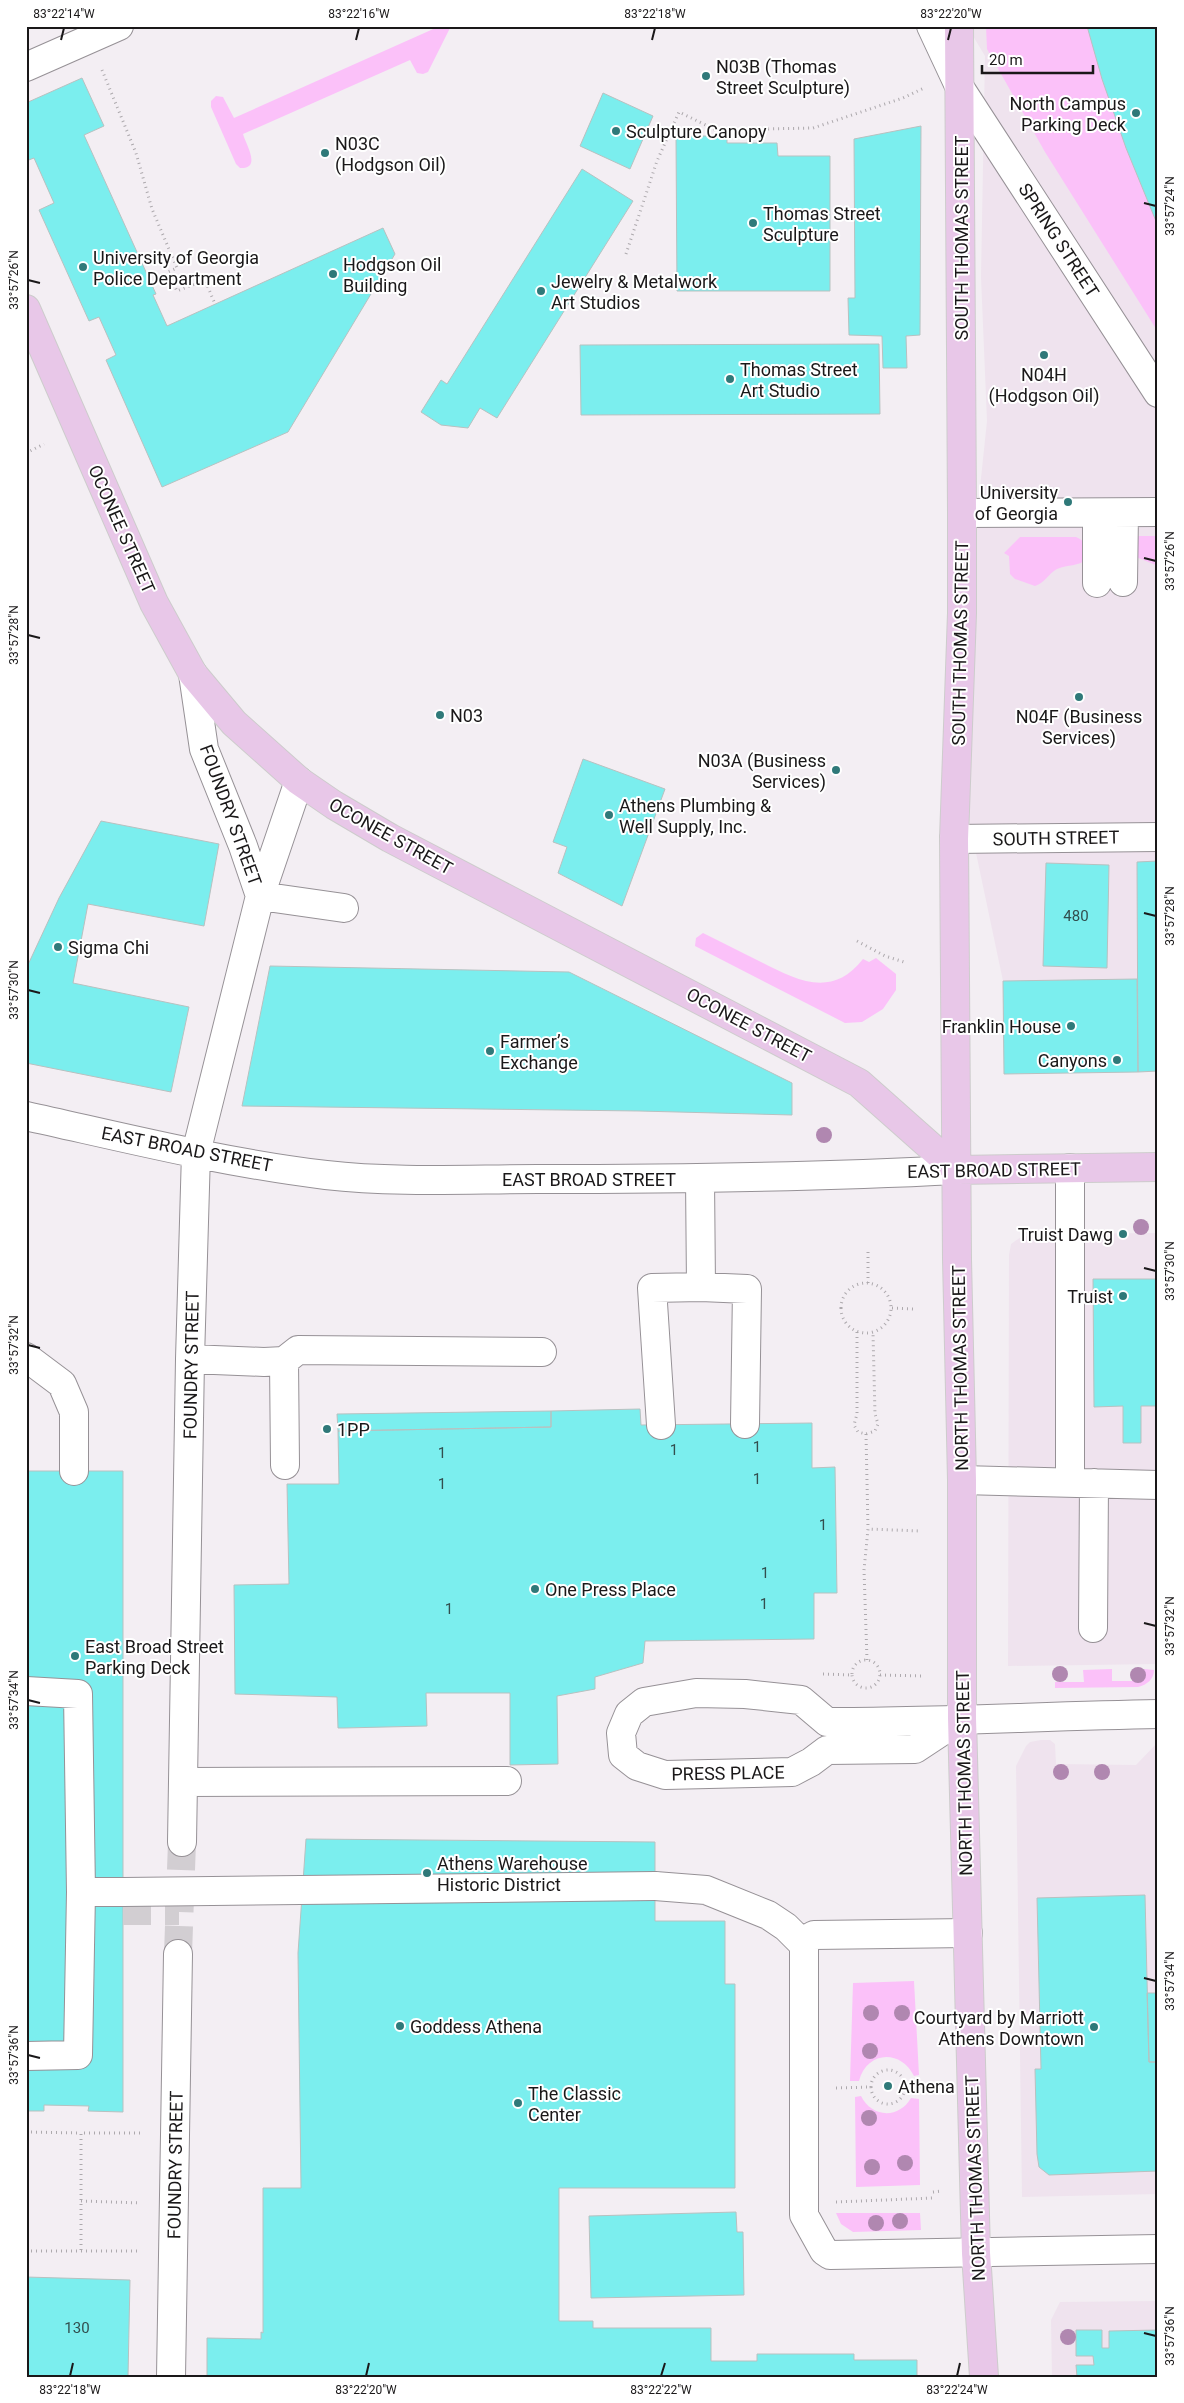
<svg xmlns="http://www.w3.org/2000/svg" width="1184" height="2403" viewBox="0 0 1184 2403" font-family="Roboto,sans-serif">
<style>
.built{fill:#efe3ee}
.green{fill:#fbc1f9}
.building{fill:#7beeee;stroke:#b8c1c0}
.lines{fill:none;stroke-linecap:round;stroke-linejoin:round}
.minor-tunnel{stroke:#d2ced2;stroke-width:28;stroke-dasharray:28 14;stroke-linecap:butt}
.minor-casing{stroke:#969196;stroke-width:30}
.major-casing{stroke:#cdcccc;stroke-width:30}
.path{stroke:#ada9ad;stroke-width:3;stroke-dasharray:1 4;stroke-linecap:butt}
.minor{stroke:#fff;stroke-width:28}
.major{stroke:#e8c7e8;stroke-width:28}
.minor-bridge-casing{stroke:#969196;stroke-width:30;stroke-linecap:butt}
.minor-bridge{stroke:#fff;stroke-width:28}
.tree{fill:#b087b0}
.ticks{fill:none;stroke:#1a1819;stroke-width:2}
.poi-dot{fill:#2f7979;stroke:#fff;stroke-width:2}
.labels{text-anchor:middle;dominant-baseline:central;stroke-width:4;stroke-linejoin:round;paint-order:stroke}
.number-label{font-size:15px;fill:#324e4e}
.poi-label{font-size:18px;fill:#1a1819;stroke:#fff;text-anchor:start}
.street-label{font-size:18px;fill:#1a1819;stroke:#fff}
.neatline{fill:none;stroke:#1a1819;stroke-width:2}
.ticks-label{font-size:12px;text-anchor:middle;fill:#1a1819}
</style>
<rect width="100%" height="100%" fill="#f3eef3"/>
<path class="built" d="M967,26H1158V1071L1004,1074L1003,981L964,796L970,583L987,421L981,277L985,56Z
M1158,1233V1664L1008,1666L1009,1255L1011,1244L1021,1237L1038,1234Z
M1041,1740H1050L1055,1744L1056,1764L1136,1765L1158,1742V2194L1022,2197L1016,1766L1026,1746L1030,1742Z
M1158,2301V2377H1052L1051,2320L1060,2302Z"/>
<path class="green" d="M440,26H451L428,72L423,74L417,73L410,60L243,134C246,145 262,169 240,168L236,164L211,107V101L216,96L223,97L234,118Z
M986,26H1087L1126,148L1158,226V332L1045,152L987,49Z
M1139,536H1158V566L1136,557L1134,540Z
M1020,537H1076C1087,542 1088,548 1087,559C1078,567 1068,564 1057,569C1048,574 1045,583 1035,586L1015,579L1010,574L1009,556L1004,553Z
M703,933C722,942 740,952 759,961C795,979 831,1000 863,959L869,962L876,958L896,974V990L883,1009L862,1022L845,1023L695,946L696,938Z
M1112,1669V1681H1144V1669L1154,1670C1154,1679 1147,1685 1138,1687L1055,1688V1682H1084L1083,1670Z
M914,1981L919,2075L914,2076C900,2048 866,2052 859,2081H850L853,1983Z
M861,2096C872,2118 899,2119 911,2098L919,2099L920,2185L856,2187L855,2097Z
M836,2213H920L921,2230L853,2232L841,2224Z"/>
<path class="building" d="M1087,26H1158V226L1126,148L1102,79Z
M82,78L104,126L84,135L156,294L153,295L167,326L383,228L395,254L288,432L162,487L106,360L116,355L99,317L89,321L39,210L54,203L34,158L26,161V103Z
M603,93L653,116L630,169L580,146Z
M921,126L920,335L906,336L907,368H883L882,336L849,335L848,298H855L854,139Z
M676,136H727V143H777L778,156H830V291H677Z
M582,169L633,201L497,418L480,408L468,428L441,425L421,412L441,380L447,384Z
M879,344L880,414L581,415L580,345Z
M583,759L665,789L622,906L558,873L567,847L553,842Z
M101,821L219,844L204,926L88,904L73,983L189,1007L171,1092L26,1063V969L59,898Z
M1158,861V1071L1138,1072L1137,862Z
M1046,863L1109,865L1107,968L1043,966Z
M270,966L569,972L792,1083V1115L639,1111L242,1106Z
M1137,979L1138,1072L1004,1074L1003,981Z
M1093,1279H1157L1158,1406H1141V1443H1123V1406L1094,1407Z
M1156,1294H1158V1344H1157Z
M640,1409L641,1425L812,1423V1468L835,1467L837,1593H814V1639L645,1641L643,1663L595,1677V1689L557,1696L558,1764L510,1765V1693H426L427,1726L344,1728H338L337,1697L235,1694L234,1585L289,1584L287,1484H339L338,1431L551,1427V1411Z
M551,1411V1427L338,1431L337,1414Z
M26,1471H123V2112L88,2111L89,2106L44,2105V2111H26Z
M306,1839L655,1842V1921H725V1984H735V2188H559V2321H593V2328H711V2361H757V2354H854V2360H917V2377H207V2338L261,2339V2332L263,2333V2188H301L298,1953Z
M1145,1895L1149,2062H1158V2171L1049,2175L1039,2167L1037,2154L1035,2069H1041L1037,1898Z
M1147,1993H1158V2062H1149Z
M736,2212L737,2232H743L744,2295L591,2298L589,2216Z
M26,2277L130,2280L128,2377H26Z
M1076,2330H1102V2348H1109V2331L1158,2330V2377H1077L1076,2365H1094L1093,2356H1076Z"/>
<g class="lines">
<path class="minor-tunnel" d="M123,1911H179
M178,1954L182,1842"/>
<g class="minor-casing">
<path id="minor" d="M931,26L960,88L1158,393
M26,67L119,26
M962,513L1158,512
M1123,582L1124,513
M1097,583V513
M193,674L204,749L243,846L260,896
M954,839L1158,837
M260,896L344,908
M26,1116C126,1138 225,1163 326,1175C395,1183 469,1179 538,1179C678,1179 818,1177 957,1170
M1070,1168V1482
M700,1178L701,1287L747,1289L745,1424
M26,1357L62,1384L74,1412V1471
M190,1359L264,1362L284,1361L298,1350L542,1352
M284,1361L285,1465
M661,1425L652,1288L701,1287
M962,1480L1158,1485
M1093,1628L1094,1483
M26,1691L78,1694L81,1892L78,2055L26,2056
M962,1718L915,1749L827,1750L811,1762L792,1772L665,1775L637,1766L623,1755L621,1733L629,1714L644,1702L696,1693L745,1694L801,1700L827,1722C937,1722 1048,1716 1158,1714
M184,1782L507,1781
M182,1842L190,1359L196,1153L260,896L299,781
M655,1886L706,1890L768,1915L786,1927L804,1945
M81,1892H123
M968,1933L814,1935L807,1939L804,1945V2215L824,2251L830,2255L1158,2249
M171,2377L178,1954"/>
</g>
<g class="major-casing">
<path id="major" d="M959,26L962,513V613L954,839L957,1259L962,1480V1718L976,2253L984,2377
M26,309L154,603L193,674L234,723L299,781L334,805L390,838L859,1083L957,1170
M957,1170L1158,1167"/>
</g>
<path class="path" d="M102,70L136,153L152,209L177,268L168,272L177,291L205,280L215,304
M626,254L657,161L679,112L716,130L813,128L903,98L924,88
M26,453L44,444
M857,941L885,956L904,962
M841 1308a25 25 0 1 1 50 0a25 25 0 1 1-50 0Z
M868,1283V1250
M892,1308L913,1309
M857,1332V1414L854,1425L858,1432L866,1434L875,1431L878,1424L875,1414L873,1333
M866,1434L868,1529
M852 1674a14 14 0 1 1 28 0a14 14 0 1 1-28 0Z
M867,1660L864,1570L868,1529L920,1531
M823,1674L852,1675
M880,1675L922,1676
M871 2087a17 17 0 1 1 34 0a17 17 0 1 1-34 0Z
M905,2087H929
M836,2088L870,2087
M26,2132L81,2133
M933,2192L942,2191
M81,2201L141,2203
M836,2202L933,2198
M81,2250V2133H141
M26,2251H141"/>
<use href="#minor" class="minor"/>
<use href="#major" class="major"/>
<g class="minor-bridge-casing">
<path id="minor-bridge" d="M123,1892L655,1886"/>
</g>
<use href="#minor-bridge" class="minor-bridge"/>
</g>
<g class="tree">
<circle cx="824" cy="1135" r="8"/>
<circle cx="1141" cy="1227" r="8"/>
<circle cx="1060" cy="1674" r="8"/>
<circle cx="1138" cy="1675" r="8"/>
<circle cx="1061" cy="1772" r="8"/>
<circle cx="1102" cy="1772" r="8"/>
<circle cx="871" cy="2013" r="8"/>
<circle cx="902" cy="2013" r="8"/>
<circle cx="870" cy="2051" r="8"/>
<circle cx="869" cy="2118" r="8"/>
<circle cx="905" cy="2163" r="8"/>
<circle cx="872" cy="2167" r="8"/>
<circle cx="900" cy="2221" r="8"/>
<circle cx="876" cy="2223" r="8"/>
<circle cx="1068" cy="2337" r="8"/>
</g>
<path class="ticks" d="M61,40L64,28M356,40L359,28M652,40L655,28M948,40L951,28M1144,203L1156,206M28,280L40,283M1144,558L1156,561M28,635L40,638M1144,913L1156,916M28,990L40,993M1144,1268L1156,1271M28,1345L40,1348M1144,1623L1156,1626M28,1700L40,1703M1144,1978L1156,1981M28,2055L40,2058M1144,2333L1156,2336M70,2376L73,2363M366,2376L369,2363M661,2376L665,2363M957,2376L960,2363"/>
<g class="poi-dot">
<circle cx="706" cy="76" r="5"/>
<circle cx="1136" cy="113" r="5"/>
<circle cx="616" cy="131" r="5"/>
<circle cx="325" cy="153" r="5"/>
<circle cx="753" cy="223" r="5"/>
<circle cx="83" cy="267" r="5"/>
<circle cx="333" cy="274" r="5"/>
<circle cx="541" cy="291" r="5"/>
<circle cx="1044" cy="355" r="5"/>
<circle cx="730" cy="379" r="5"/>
<circle cx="1068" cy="502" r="5"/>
<circle cx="1079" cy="697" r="5"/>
<circle cx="440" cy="715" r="5"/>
<circle cx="836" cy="770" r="5"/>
<circle cx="609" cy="815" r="5"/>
<circle cx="58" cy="947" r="5"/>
<circle cx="1071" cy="1026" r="5"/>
<circle cx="490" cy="1051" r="5"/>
<circle cx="1117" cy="1060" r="5"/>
<circle cx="1123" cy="1234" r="5"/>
<circle cx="1123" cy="1296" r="5"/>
<circle cx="327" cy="1429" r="5"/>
<circle cx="535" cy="1589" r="5"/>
<circle cx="75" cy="1656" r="5"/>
<circle cx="427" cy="1873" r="5"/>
<circle cx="400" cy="2026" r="5"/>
<circle cx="1094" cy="2027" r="5"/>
<circle cx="888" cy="2086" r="5"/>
<circle cx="518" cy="2103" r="5"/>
</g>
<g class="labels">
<g class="number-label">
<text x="1076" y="916">480</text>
<text x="757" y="1447">1</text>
<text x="674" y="1450">1</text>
<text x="442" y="1453">1</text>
<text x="757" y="1479">1</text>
<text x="442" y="1484">1</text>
<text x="823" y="1525">1</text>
<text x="765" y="1573">1</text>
<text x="764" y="1604">1</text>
<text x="449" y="1609">1</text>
<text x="77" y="2328">130</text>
</g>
<g class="poi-label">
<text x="716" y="66">N03B (Thomas<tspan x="716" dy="21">Street Sculpture)</tspan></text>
<text x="1126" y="103" text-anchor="end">North Campus<tspan x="1126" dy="21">Parking Deck</tspan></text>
<text x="626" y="131">Sculpture Canopy</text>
<text x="335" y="143">N03C<tspan x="335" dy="21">(Hodgson Oil)</tspan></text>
<text x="763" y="213">Thomas Street<tspan x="763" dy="21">Sculpture</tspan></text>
<text x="93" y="257">University of Georgia<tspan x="93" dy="21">Police Department</tspan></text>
<text x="343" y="264">Hodgson Oil<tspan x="343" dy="21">Building</tspan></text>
<text x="551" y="281">Jewelry &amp; Metalwork<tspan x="551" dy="21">Art Studios</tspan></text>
<text x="740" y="369">Thomas Street<tspan x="740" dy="21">Art Studio</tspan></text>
<text x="1044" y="374" text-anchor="middle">N04H<tspan x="1044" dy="21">(Hodgson Oil)</tspan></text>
<text x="1058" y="492" text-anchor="end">University<tspan x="1058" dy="21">of Georgia</tspan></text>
<text x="450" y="715">N03</text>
<text x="1079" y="716" text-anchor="middle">N04F (Business<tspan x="1079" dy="21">Services)</tspan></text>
<text x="826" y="760" text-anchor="end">N03A (Business<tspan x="826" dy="21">Services)</tspan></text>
<text x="619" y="805">Athens Plumbing &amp;<tspan x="619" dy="21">Well Supply, Inc.</tspan></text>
<text x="68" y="947">Sigma Chi</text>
<text x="1061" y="1026" text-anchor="end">Franklin House</text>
<text x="500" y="1041">Farmer’s<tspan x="500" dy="21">Exchange</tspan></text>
<text x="1107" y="1060" text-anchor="end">Canyons</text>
<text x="1113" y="1234" text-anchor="end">Truist Dawg</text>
<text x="1113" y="1296" text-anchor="end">Truist</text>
<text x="337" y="1429">1PP</text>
<text x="545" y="1589">One Press Place</text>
<text x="85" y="1646">East Broad Street<tspan x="85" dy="21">Parking Deck</tspan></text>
<text x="437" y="1863">Athens Warehouse<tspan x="437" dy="21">Historic District</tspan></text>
<text x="1084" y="2017" text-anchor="end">Courtyard by Marriott<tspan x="1084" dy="21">Athens Downtown</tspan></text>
<text x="410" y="2026">Goddess Athena</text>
<text x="898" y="2086">Athena</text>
<text x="528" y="2093">The Classic<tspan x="528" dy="21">Center</tspan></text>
</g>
<g class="street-label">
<text transform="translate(961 238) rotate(-90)">SOUTH THOMAS STREET</text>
<text transform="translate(1059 240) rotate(57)">SPRING STREET</text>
<text transform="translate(122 529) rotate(66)">OCONEE STREET</text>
<text transform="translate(960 643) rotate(-89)">SOUTH THOMAS STREET</text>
<text transform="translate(231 815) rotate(70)">FOUNDRY STREET</text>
<text transform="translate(391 836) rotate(29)">OCONEE STREET</text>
<text transform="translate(1056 838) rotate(-1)">SOUTH STREET</text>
<text transform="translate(749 1025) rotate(28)">OCONEE STREET</text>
<text transform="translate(187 1149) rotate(11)">EAST BROAD STREET</text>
<text transform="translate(994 1170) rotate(-1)">EAST BROAD STREET</text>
<text x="589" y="1179">EAST BROAD STREET</text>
<text transform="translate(191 1365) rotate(-89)">FOUNDRY STREET</text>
<text transform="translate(960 1368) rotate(-91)">NORTH THOMAS STREET</text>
<text transform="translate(728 1773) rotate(-1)">PRESS PLACE</text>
<text transform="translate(964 1773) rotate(-91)">NORTH THOMAS STREET</text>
<text transform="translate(175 2165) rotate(-89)">FOUNDRY STREET</text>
<text transform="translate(975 2178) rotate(-92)">NORTH THOMAS STREET</text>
</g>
</g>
<rect width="1184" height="2403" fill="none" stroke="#ffffff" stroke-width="55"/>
<path d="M982 65v8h111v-8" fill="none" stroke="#1a1819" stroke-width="2.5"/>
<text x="989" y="65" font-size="15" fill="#1a1819" stroke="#ffffff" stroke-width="4" paint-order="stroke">20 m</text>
<rect x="28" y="28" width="1128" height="2348" class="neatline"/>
<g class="ticks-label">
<text x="64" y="18">83°22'14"W</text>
<text x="359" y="18">83°22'16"W</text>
<text x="655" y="18">83°22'18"W</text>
<text x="951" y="18">83°22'20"W</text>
<text transform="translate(1170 206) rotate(-90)" y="4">33°57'24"N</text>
<text transform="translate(14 280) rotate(-90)" y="4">33°57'26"N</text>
<text transform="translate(1170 561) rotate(-90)" y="4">33°57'26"N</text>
<text transform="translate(14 635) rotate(-90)" y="4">33°57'28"N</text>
<text transform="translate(1170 916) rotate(-90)" y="4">33°57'28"N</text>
<text transform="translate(14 990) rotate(-90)" y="4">33°57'30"N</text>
<text transform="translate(1170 1271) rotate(-90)" y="4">33°57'30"N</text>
<text transform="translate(14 1345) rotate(-90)" y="4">33°57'32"N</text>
<text transform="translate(1170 1626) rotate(-90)" y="4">33°57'32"N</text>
<text transform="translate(14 1700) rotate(-90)" y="4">33°57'34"N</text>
<text transform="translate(1170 1981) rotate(-90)" y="4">33°57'34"N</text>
<text transform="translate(14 2055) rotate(-90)" y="4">33°57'36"N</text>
<text transform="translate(1170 2336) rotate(-90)" y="4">33°57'36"N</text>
<text x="70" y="2394">83°22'18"W</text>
<text x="366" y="2394">83°22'20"W</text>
<text x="661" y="2394">83°22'22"W</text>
<text x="957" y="2394">83°22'24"W</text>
</g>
</svg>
